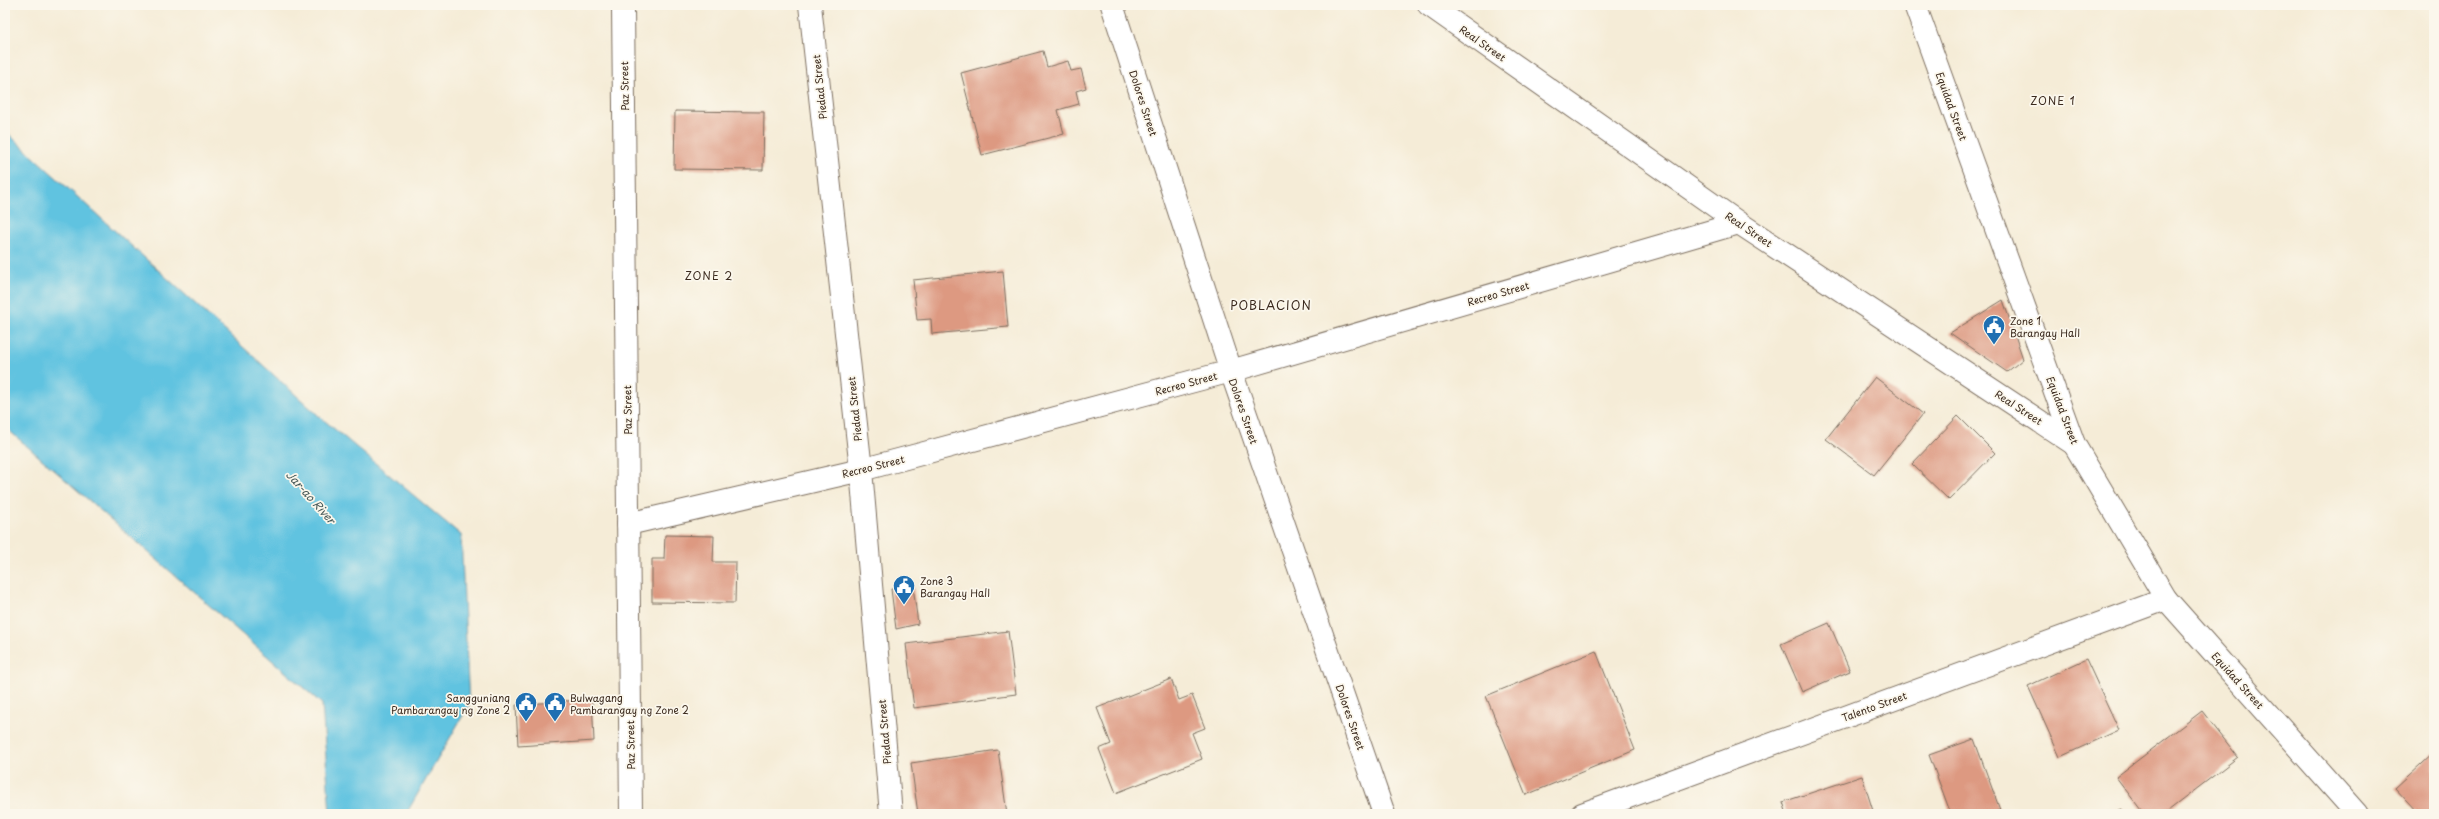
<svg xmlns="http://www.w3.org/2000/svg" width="2439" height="819" viewBox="0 0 2439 819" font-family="'Playpen Sans',sans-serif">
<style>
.water{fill:#61c3e0;stroke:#4e767f}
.building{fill:#dd9981}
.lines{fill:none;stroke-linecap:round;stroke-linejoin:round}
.minor-casing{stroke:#7c6e5f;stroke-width:24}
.tertiary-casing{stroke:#7c6e5f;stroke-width:24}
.secondary-casing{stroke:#7c6e5f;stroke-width:24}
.minor{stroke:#fff;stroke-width:22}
.tertiary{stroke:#fff;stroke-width:22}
.secondary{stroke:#fff;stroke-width:22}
.labels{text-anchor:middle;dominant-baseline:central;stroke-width:3.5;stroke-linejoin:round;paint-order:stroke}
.street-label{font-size:10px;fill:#3b2a1e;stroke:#fbf7ec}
.poi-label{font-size:10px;fill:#3b2a1e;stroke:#fbf7ec;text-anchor:start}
.neighbourhood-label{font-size:11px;letter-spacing:1px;fill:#3b2a1e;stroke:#fbf7ec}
.water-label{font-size:11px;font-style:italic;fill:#465858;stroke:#fbf7ec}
.quarter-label{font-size:12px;letter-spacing:1px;fill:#3b2a1e;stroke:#fbf7ec}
</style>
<rect width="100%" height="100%" fill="#fbf7ec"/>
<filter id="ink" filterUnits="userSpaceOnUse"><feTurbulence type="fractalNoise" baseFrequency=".025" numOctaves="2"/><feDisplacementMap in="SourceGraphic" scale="8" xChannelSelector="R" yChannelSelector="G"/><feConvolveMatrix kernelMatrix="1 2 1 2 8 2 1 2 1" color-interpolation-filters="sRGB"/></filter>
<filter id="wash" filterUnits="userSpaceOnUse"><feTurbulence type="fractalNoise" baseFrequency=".012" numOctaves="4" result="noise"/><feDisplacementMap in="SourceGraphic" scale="16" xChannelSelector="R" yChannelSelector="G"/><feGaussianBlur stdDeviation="0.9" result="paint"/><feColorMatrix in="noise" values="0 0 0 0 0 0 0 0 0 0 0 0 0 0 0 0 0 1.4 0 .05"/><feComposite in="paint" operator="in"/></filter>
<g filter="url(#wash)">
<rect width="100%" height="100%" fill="#f5ecd7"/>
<path class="water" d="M5,131L319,416L461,535L469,705L406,814H330L322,704L5,427Z"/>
<g id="blocks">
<path class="building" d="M1043,51L1047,67L1068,61L1071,71L1081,69L1086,88L1076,91L1079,104L1058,110L1064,134L982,155L961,73Z
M675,111L764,112L763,170L674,169Z
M1003,271L1008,327L932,334L931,319L917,320L913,280Z
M2003,300L2023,359L2007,372L1950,333Z
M1875,377L1923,414L1874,475L1826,439Z
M1958,416L1995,453L1949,500L1912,464Z
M665,535L714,536L713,562H736L735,603L652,602V559H664Z
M913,586L918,624L896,629L891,589Z
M1829,623L1850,671L1802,692L1781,644Z
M1008,631L1016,694L914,708L906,644Z
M1596,651L1635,750L1526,795L1486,696Z
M2086,659L2119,730L2060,757L2028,686Z
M1171,679L1179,700L1192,695L1205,728L1192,733L1202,759L1116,793L1099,749L1111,744L1097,708Z
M592,699L594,741L518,746L516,705Z
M2202,711L2238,757L2164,814H2144L2116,777Z
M1974,739L2000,810L1989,814H1951L1929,755Z
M998,750L1007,814H918L911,763Z
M2434,752V814H2419L2395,788Z
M1862,776L1874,814H1787L1783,802Z
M2122,809L2124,814H2110Z"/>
</g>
</g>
<g filter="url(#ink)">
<use href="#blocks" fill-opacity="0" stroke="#7c6e5f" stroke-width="1"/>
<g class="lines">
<g class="minor-casing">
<path id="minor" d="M810,5L861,470L891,814
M1112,5L1231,371L1384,814
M1429,5L1739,223L2074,444
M628,524L861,470L1231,371L1739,223"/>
</g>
<g class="tertiary-casing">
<path id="tertiary" d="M623,5L631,814
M1582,814L2166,599"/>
</g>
<g class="secondary-casing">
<path id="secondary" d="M1915,5L2074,444L2166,599L2357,814"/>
</g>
<use href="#minor" class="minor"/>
<use href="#tertiary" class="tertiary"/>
<use href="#secondary" class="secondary"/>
</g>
</g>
<defs>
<g id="civic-pin" transform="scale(1.15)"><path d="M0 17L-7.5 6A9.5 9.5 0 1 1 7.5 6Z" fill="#1f6fb2" stroke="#fbf7ec"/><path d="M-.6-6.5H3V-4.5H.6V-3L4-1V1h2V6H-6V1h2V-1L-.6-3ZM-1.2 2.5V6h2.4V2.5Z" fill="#fff"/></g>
</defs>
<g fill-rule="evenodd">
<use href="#civic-pin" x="1994" y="326"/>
<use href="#civic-pin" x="904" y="586"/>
<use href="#civic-pin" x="526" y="703"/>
<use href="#civic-pin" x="555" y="703"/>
</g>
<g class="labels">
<g class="street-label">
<text transform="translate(1483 43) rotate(35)">Real Street</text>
<text transform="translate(624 86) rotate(-91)">Paz Street</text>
<text transform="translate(819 87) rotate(-96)">Piedad Street</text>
<text transform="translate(1144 103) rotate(72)">Dolores Street</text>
<text transform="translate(1952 106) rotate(70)">Equidad Street</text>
<text transform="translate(1749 229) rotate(34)">Real Street</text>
<text transform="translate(1498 293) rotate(-16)">Recreo Street</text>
<text transform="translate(1186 383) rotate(-15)">Recreo Street</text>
<text transform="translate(2019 407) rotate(33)">Real Street</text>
<text transform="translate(854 409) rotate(-96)">Piedad Street</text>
<text transform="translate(627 410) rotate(-91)">Paz Street</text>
<text transform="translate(2063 410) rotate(69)">Equidad Street</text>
<text transform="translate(1244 411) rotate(71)">Dolores Street</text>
<text transform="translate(873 466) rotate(-14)">Recreo Street</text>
<text transform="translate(2238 680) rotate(48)">Equidad Street</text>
<text transform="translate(1874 706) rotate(-20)">Talento Street</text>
<text transform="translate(1351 717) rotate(71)">Dolores Street</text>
<text transform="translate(884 732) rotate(-95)">Piedad Street</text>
<text transform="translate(630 745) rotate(-91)">Paz Street</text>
</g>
<g class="poi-label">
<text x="2010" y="320">Zone 1<tspan x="2010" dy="12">Barangay Hall</tspan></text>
<text x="920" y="580">Zone 3<tspan x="920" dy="12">Barangay Hall</tspan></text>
<text x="510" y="697" text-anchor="end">Sangguniang<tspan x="510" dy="12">Pambarangay ng Zone 2</tspan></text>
<text x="570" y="697">Bulwagang<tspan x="570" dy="12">Pambarangay ng Zone 2</tspan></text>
</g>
<g class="neighbourhood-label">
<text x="2053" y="100">ZONE 1</text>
<text x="709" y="275">ZONE 2</text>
</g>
<g class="water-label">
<text transform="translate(311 497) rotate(48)">Jar-ao River</text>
</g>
<g class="quarter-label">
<text x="1271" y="305">POBLACION</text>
</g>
</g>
<rect width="2439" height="819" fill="none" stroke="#fbf7ec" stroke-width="20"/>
</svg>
